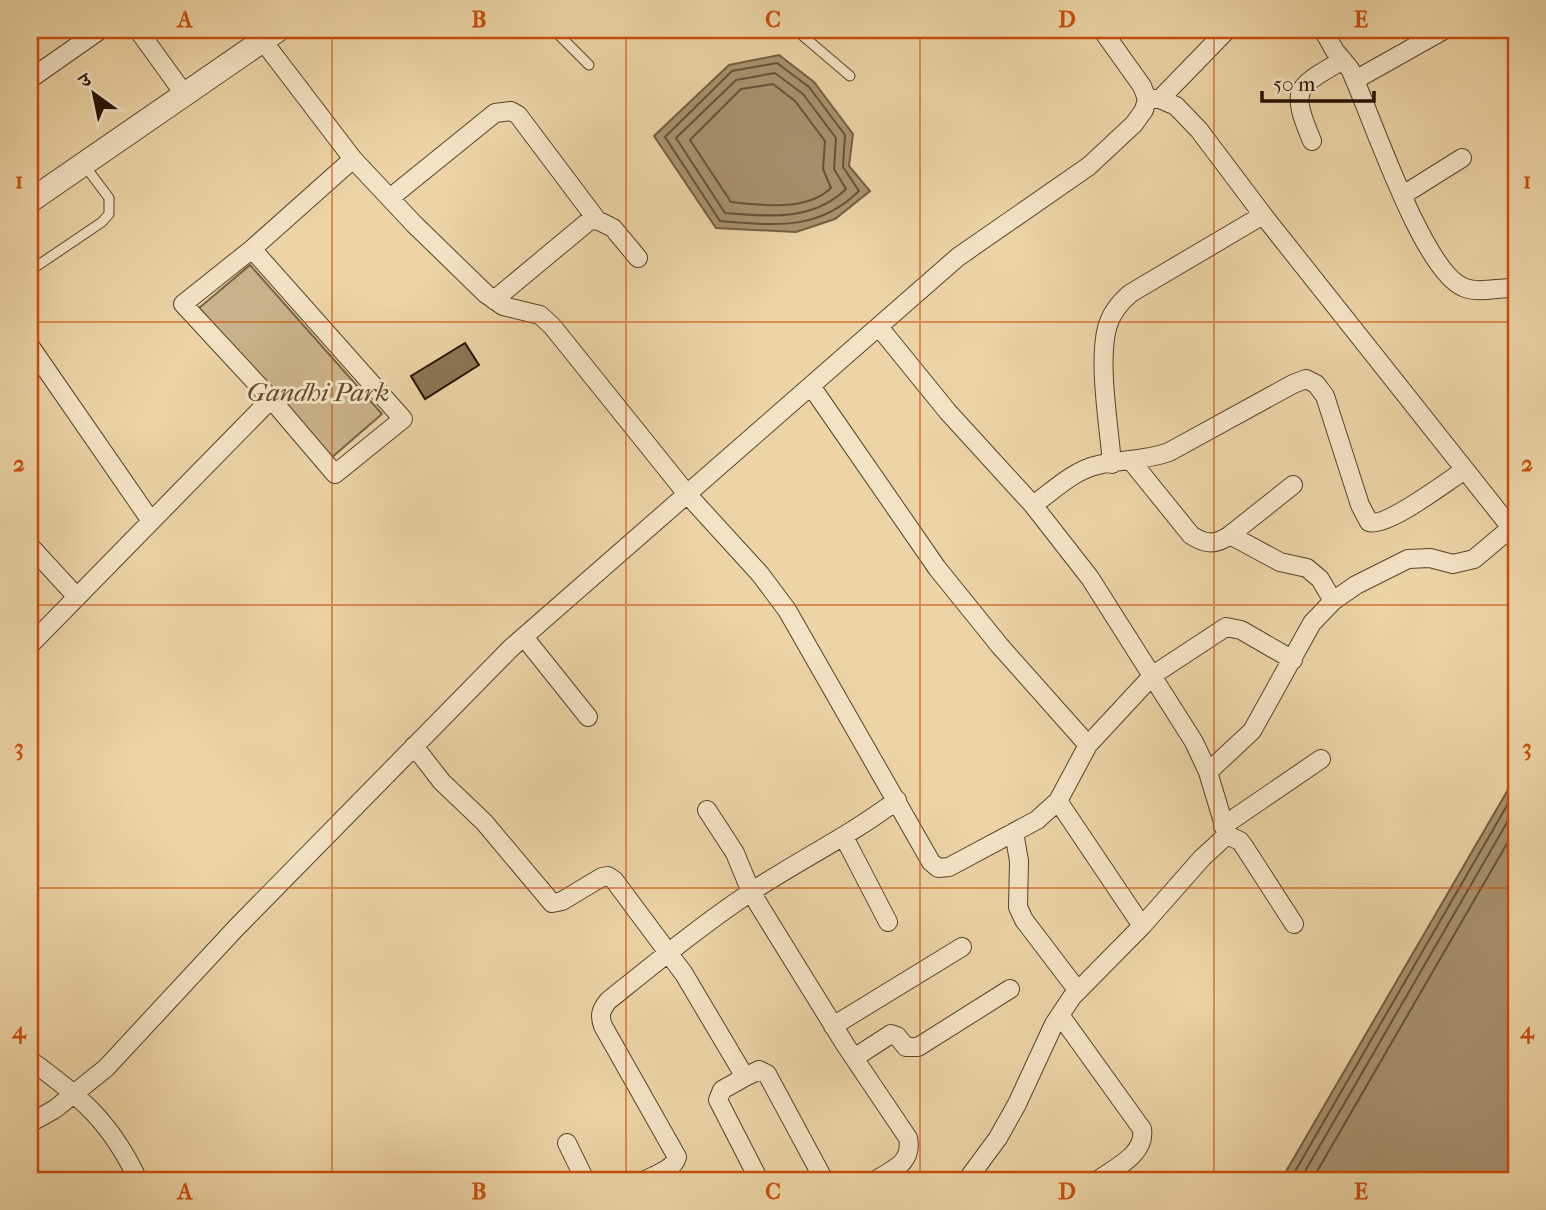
<svg xmlns="http://www.w3.org/2000/svg" width="1546" height="1210" viewBox="0 0 1546 1210" font-family="'IM FELL French Canon','Noto Serif Devanagari',serif">
<style>
.green{fill:#cab38a;stroke:#786245;stroke-width:2}
.water{fill:#a8926e;stroke:#745e42;stroke-width:2}
.lines{fill:none;stroke-linecap:round;stroke-linejoin:round}
.shore{stroke:#665237;stroke-width:2}
.building{fill:#8c7656;stroke:#251100;stroke-width:2}
.service-casing{stroke:#57422a;stroke-width:11}
.minor-casing{stroke:#57422a;stroke-width:20}
.tertiary-casing{stroke:#57422a;stroke-width:25}
.service{stroke:#f3e3c5;stroke-width:9}
.minor{stroke:#f3e3c5;stroke-width:18}
.tertiary{stroke:#f3e3c5;stroke-width:23}
.grid{fill:none;stroke:#cb4e0a;stroke-width:2;stroke-opacity:0.55}
.labels{text-anchor:middle;dominant-baseline:central;stroke-width:6;stroke-linejoin:round;paint-order:stroke}
.park-label{font-size:26px;font-style:italic;fill:#5f4a30;stroke:#f3e3c5}
.neatline{fill:none;stroke:#cb4e0a;stroke-width:2.5}
.grid-label{font-size:23px;text-anchor:middle;font-weight:bold;fill:#cb4e0a}
</style>
<rect width="100%" height="100%" fill="#ecd4a6"/>
<filter id="stains"><feTurbulence type="fractalNoise" baseFrequency=".00286" numOctaves="4"/><feColorMatrix values="0 0 0 0 .2 0 0 0 0 .09 0 0 0 0 .02 0 0 0 .5 -.17"/></filter>
<radialGradient id="worn" r=".72"><stop offset=".6" stop-color="#630" stop-opacity="0"/><stop offset="1" stop-color="#630" stop-opacity=".3"/></radialGradient>
<path class="green" d="M250,265L382,414L331,458L199,308Z"/>
<path class="water" d="M779,55L814,82L853,134L849,166L870,191L835,219L796,232L716,228L654,136L729,65Z
M1516,776V1180H1281Z"/>
<g class="lines">
<path class="shore" d="M777,63L809,87L845,135L843,167L859,191C817,232 774,225 720,221L665,137L732,71Z
M775,73L803,94L836,138L834,169L846,189C812,222 768,216 725,213L676,138L736,80Z
M773,84L795,101L825,141L823,169L831,188C806,212 763,205 731,202L690,140L741,89Z
M1290,1180L1516,790
M1300,1180L1516,807
M1312,1180L1516,828"/>
</g>
<path class="building" d="M465,343L479,365L425,399L411,376Z"/>
<g class="lines">
<g class="service-casing">
<path id="service" d="M554,30L589,65
M796,30L850,76
M37,266L102,222L109,214V198L85,166"/>
</g>
<g class="minor-casing">
<path id="minor" d="M138,30L185,95
M1323,30L1335,51L1350,69C1371,114 1422,270 1463,287C1478,294 1499,287 1516,288
M30,79L100,30
M1355,80L1444,30
M1147,99H1160L1176,106L1199,130L1263,215L1516,534
M1160,99L1227,30
M1312,141C1290,88 1295,88 1343,60
M353,159L414,224L486,294L503,306L540,315L552,326L687,494L760,574L787,610L931,862L938,868L949,867L1037,820L1058,801L1088,745L1000,646L937,568L811,386
M1403,195L1462,158
M390,198L495,113L511,111L518,115L597,220
M252,249L403,419L335,474L271,399L183,304Z
M252,249L353,159L263,41
M494,300L589,221L597,220L613,228L638,258
M879,327L948,412L1033,505L1090,578L1194,742L1208,772L1227,835L1202,858L1142,926L1072,997L1054,1024L1017,1104L998,1138L967,1180
M30,346L151,521
M1132,462L1191,535C1206,545 1216,545 1230,535L1293,485
M1112,464C1109,425 1098,364 1107,328C1111,313 1120,302 1131,293L1263,215
M1033,505C1053,491 1074,470 1098,465C1122,459 1145,461 1169,452L1293,384L1306,379L1316,384L1325,396L1360,505L1369,522C1387,528 1447,481 1465,470
M1230,535L1280,562L1307,568L1320,579L1333,601
M30,546L77,597
M524,637L588,717
M30,645L271,399
M1088,745L1153,675L1226,627L1241,630L1293,660
M414,746L442,782L484,822L552,903L562,901L602,877L608,876L614,880L684,974L745,1077L722,1090L718,1100L759,1180
M1208,772L1252,731L1312,623L1333,601L1356,585L1408,559L1430,558L1453,564L1474,559L1511,528
M1058,801L1142,926
M707,810L735,853L751,892L765,915L846,1046L908,1138C913,1162 894,1169 876,1180
M1223,826L1321,759
M1014,832L1019,861L1018,907L1024,920L1078,991
M1227,835L1240,841L1245,848L1294,924
M844,837L888,922
M1060,1015L1142,1129C1146,1154 1115,1168 1098,1180
M833,1026L962,947
M854,1058L891,1034L897,1036L906,1047H918L1010,989
M30,1060C81,1097 111,1122 138,1180
M745,1077L759,1070L767,1074L824,1180
M30,1123L55,1109L106,1068L236,928L511,648L958,257L1089,166L1134,124L1144,110L1147,99L1142,86L1102,30
M567,1143L585,1180
M645,1180C656,1175 674,1169 677,1157L603,1026C599,1015 601,1010 608,1001C654,964 699,927 748,894C797,861 850,836 897,800"/>
</g>
<g class="tertiary-casing">
<path id="tertiary" d="M30,201L278,30"/>
</g>
<use href="#service" class="service"/>
<use href="#minor" class="minor"/>
<use href="#tertiary" class="tertiary"/>
</g>
<path class="grid" d="M332,30V1180M626,30V1180M920,30V1180M1214,30V1180M30,322H1516M30,605H1516M30,888H1516"/>
<g class="labels">
<g class="park-label">
<text x="318" y="392">Gandhi Park</text>
</g>
</g>
<rect width="1546" height="1210" fill="none" stroke="#ecd4a6" stroke-width="77"/>
<g transform="translate(94 94) rotate(327)" stroke="#f3e3c5" stroke-width="5" paint-order="stroke">
<path d="M0-5L12 26L0 18L-12 26Z" fill="#251100"/>
<text y="-10" font-size="19" font-weight="bold" text-anchor="middle" fill="#251100">उ</text>
</g>
<path d="M1262 91v10h112v-10" fill="none" stroke="#251100" stroke-width="3.5"/>
<text x="1273" y="91" font-size="21" fill="#251100" stroke="#f3e3c5" stroke-width="5" paint-order="stroke">50 m</text>
<rect x="38" y="38" width="1470" height="1134" class="neatline"/>
<g class="grid-label">
<text x="185" y="27">A</text>
<text x="479" y="27">B</text>
<text x="773" y="27">C</text>
<text x="1067" y="27">D</text>
<text x="1361" y="27">E</text>
<text x="19" y="188">1</text>
<text x="1527" y="188">1</text>
<text x="19" y="471">2</text>
<text x="1527" y="471">2</text>
<text x="19" y="755">3</text>
<text x="1527" y="755">3</text>
<text x="19" y="1038">4</text>
<text x="1527" y="1038">4</text>
<text x="185" y="1199">A</text>
<text x="479" y="1199">B</text>
<text x="773" y="1199">C</text>
<text x="1067" y="1199">D</text>
<text x="1361" y="1199">E</text>
</g>
<rect width="100%" height="100%" filter="url(#stains)"/>
<rect width="100%" height="100%" fill="url(#worn)"/>
</svg>
